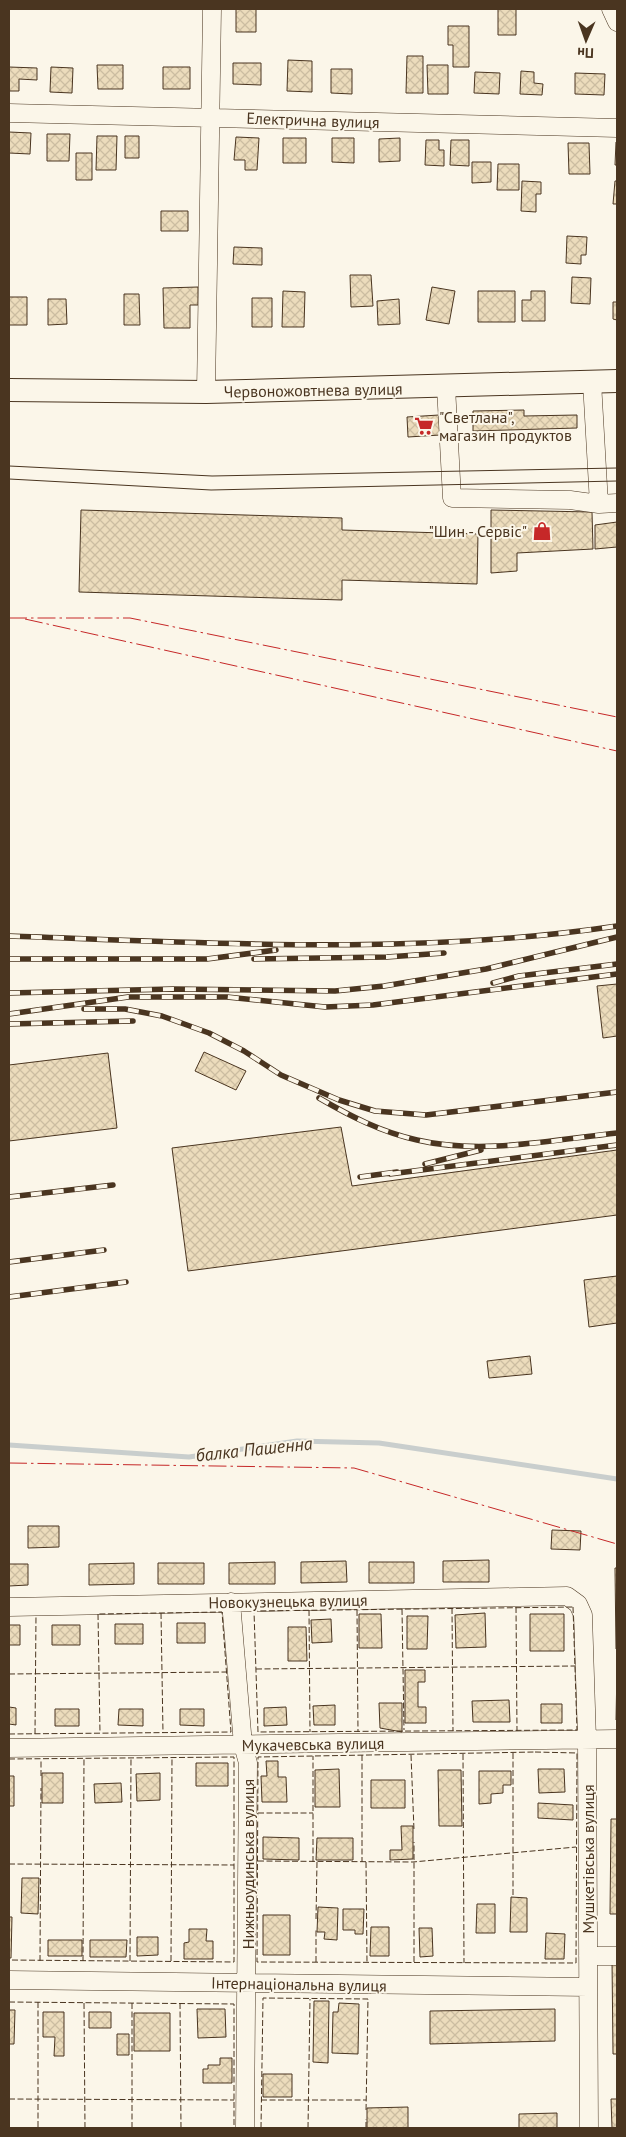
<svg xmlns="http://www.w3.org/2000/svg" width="626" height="2137" viewBox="0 0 626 2137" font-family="'PT Sans',sans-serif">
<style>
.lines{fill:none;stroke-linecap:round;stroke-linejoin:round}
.stream{stroke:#c9cecd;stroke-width:5}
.building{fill:url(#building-cross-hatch);stroke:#4a3520}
.minor-casing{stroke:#4a3520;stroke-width:19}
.major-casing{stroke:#4a3520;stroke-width:24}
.minor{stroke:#fbf6e9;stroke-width:18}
.major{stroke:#fbf6e9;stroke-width:22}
.tram{stroke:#4a3520;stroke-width:1}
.rail-casing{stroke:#4a3520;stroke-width:5.5}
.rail{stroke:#fbf6e9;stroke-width:4;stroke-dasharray:11;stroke-linecap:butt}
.fence{stroke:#4a3520;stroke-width:1;stroke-dasharray:6 2.5;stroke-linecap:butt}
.power{stroke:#c62828;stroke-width:1;stroke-dasharray:18 4 2.5 4;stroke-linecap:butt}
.labels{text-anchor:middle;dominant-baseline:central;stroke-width:4;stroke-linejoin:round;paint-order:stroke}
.street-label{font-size:16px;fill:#4a3520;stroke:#fbf6e9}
.poi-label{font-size:16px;fill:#4a3520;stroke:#fbf6e9;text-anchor:start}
.water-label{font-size:18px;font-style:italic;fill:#4a3520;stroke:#fbf6e9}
</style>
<defs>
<pattern id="building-cross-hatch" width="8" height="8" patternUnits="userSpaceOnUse" patternTransform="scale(1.25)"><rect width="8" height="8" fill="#ecdcbc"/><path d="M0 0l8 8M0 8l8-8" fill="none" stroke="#ccbda1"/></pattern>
</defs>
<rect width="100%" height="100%" fill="#fbf6e9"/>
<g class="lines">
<path class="stream" d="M9,1445L189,1457L297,1441L379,1443L617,1479"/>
</g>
<path class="building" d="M236,9H256V32H236Z
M498,9H516V35H498Z
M448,26H469V67H453V45H448Z
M407,56H423V93H406Z
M288,60L312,61V92L287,91Z
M233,63H261V85L233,84Z
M97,65H123V89H98Z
M427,65H448V94H428Z
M9,67L37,68V80L19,79V91H9Z
M51,67L73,68L72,93L50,92Z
M163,67H190V89H163Z
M331,69H352V94L331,93Z
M521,71L534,72V83L543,84L542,95L520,94Z
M475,72L500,73L499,94L474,93Z
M575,73L605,74L604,95L575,94Z
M9,132L31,133L30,154L9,153Z
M47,134H70L69,161H47Z
M97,136H117L116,170H96Z
M125,136H139V158H125Z
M236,137L259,138L257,170H245V160H234Z
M283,138H306V163H283Z
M332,138H354V163L332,162Z
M400,138V161L379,162V139Z
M426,140H439V150H444V166L425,165Z
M451,140H469V166L450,165Z
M616,142H617V165H615Z
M568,143H589L590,174H569Z
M76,153H92V180H76Z
M472,162H491V182L472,183Z
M498,164H519V190H497Z
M522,181L541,182V194H536V212L521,211Z
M615,181H617V204H613Z
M161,211H188V231H161Z
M567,236L587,237L586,255H581V264L566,263Z
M234,247L262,248V265L233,264Z
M350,275H371L373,306L351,307Z
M572,277L591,278L590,304L571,303Z
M198,287V305H190V328H164L163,288Z
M432,287L455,291L449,324L426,320Z
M283,291L305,292L304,327H282Z
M478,291H515V322H478Z
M531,291H545V321H522V300H531Z
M124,294H139L140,325H124Z
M9,297H27V325H9Z
M252,298H272V327H252Z
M48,299H66L67,324L48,325Z
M399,299L400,324L378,325L377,301Z
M613,302H617V320L613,319Z
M524,410V416L577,415V428L473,431V411Z
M439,415L440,435L408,437L407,417Z
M81,510L342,518V530L478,534L477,584L342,580V600L79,592Z
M491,510L592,512L593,549L517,553V571L491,573Z
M617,522V547L595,549V525Z
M617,984V1036L603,1038L597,986Z
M204,1052L246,1071L236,1090L195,1071Z
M108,1053L117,1128L9,1141V1065Z
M341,1127L352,1186L617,1150V1215L188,1271L172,1148Z
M617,1276V1323L589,1327L584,1280Z
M530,1356L532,1374L489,1378L487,1361Z
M28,1526H59V1547L28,1548Z
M552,1530L581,1531L580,1550L551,1549Z
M489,1560V1582H443V1561Z
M346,1561L347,1582L301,1583V1562Z
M275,1562V1584H229V1563Z
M369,1562H414V1583H369Z
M134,1563V1584L89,1585V1564Z
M158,1563H204V1584H158Z
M9,1564H28V1585L9,1586Z
M615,1568H617V1649H616Z
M485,1613L486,1647L456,1648L455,1615Z
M359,1614H381L382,1648H359Z
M530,1614H564V1651H530Z
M407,1616H428L427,1649H407Z
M331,1619L332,1642L312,1643L311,1620Z
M177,1623H205V1643H177Z
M115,1624H143V1644H115Z
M9,1625H20V1645H9Z
M52,1625H80V1645H52Z
M288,1627H306L307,1661H288Z
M617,1668V1720H616Z
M405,1670H425V1682H418V1707H426V1723H405Z
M509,1700L510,1722H473L472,1701Z
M379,1703H402V1732L380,1728Z
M541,1704H562V1723H541Z
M335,1705V1725H314L313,1706Z
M9,1707L16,1708V1725L9,1724Z
M286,1707L287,1725L264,1726V1708Z
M55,1709H79V1726H55Z
M119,1709H143V1726L118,1725Z
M180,1709H204V1726L180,1725Z
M266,1761H278V1777H286L287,1802H262L261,1776H267Z
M196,1763H228V1786H196Z
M339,1769L340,1807H315V1770Z
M538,1769H564L565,1792L539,1793Z
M438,1770H461L462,1826H439Z
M479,1771H511V1785H503V1793L491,1794V1803L479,1804Z
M42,1773H63V1803H42Z
M160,1773V1800L137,1801L136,1774Z
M9,1776H14V1806H9Z
M371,1780H405V1808H371Z
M121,1783L122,1802L95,1803L94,1784Z
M538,1803L573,1805V1820L538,1818Z
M611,1819H617V1914H610Z
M401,1826H413V1859L390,1860V1850H402Z
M263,1837L299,1838V1860L263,1859Z
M317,1838H353V1860H316Z
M22,1878H39L38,1914L21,1913Z
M511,1897L527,1898V1932H510Z
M477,1904H495V1933H476Z
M318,1907L338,1908L337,1940L324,1939L325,1932H317Z
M343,1909H364L363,1934H355V1930H343Z
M263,1915H290V1955H263Z
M9,1917H12L11,1958H9Z
M371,1927H389V1956H370Z
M419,1928H432L433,1956L420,1957Z
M189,1929H207L206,1941H213V1959H184V1943L189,1942Z
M546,1933L565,1934L564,1959H545Z
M137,1937H158V1955L137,1956Z
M48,1940H82V1956H48Z
M90,1940H127L126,1957H90Z
M612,1960H617V2054H613Z
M314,2001H329L328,2063L313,2062Z
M339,2003L359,2004L358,2054L332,2053L333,2012H338Z
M197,2009H225L226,2037L198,2038Z
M555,2009V2041L430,2044V2011Z
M9,2010H15L14,2044H9Z
M43,2012H64V2056H54L55,2037H43Z
M89,2012H111V2028H89Z
M134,2013H170V2051H134Z
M117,2034H129V2055H117Z
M220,2058H232V2083H203V2069H208V2065H220Z
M263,2074H292V2097H263Z
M611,2099H617V2128H612Z
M408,2107V2128H367V2108Z
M557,2113V2128H519V2114Z"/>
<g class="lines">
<g class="minor-casing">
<path id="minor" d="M611,9L617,22
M9,113L617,128
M592,382L599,504L617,503
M446,387L452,498L570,500L599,504
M206,392L212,9
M231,1602L243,1745L248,1763L245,2128
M9,1607L567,1596L578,1604L583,1615L587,1740L589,2128
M9,1748L617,1739
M588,1956H617
M9,1980L588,1987"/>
</g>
<g class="major-casing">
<path id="major" d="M9,390L206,392L617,381"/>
</g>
<use href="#minor" class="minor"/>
<use href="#major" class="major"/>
<path class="tram" d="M9,466L212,476L617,468
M9,479L211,490L617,481"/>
<g class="rail-casing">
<path id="rail" d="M9,936C212,943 415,956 617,926
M9,959H207L276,950
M254,959L387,957L444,953
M493,983L519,976L617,964
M9,993L173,989L335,991L384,986L486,969L617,937
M84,1009H125L162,1016L209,1033L244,1051L281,1075L339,1100L375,1111L426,1115L617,1092
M9,1014L128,997H227L325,1007L373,1005L617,974
M9,1024L133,1021
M319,1098C350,1116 381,1132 417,1140C481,1155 552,1140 617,1133
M425,1164L481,1150
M390,1174L617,1145
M360,1177L397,1172
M9,1197L113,1185
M9,1262L104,1250
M9,1297L126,1282"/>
</g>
<use href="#rail" class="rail"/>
<path class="fence" d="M516,1607L517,1731
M573,1607L577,1730L258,1732L254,1611Z
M452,1608L453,1731
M402,1609L404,1730
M309,1610L310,1732
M357,1610L358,1732
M161,1613L163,1733
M98,1614L100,1733
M256,1669L575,1666
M9,1674L227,1672
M9,1734L231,1732L222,1612L99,1614
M35,1734L36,1615
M535,1752L577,1753L576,1963L257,1962L258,1757Z
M513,1753V1897
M463,1754L464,1963
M362,1755V1862
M411,1755L414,1830
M9,1759L234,1757V1962L9,1960
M41,1776V1759
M258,1813H313
M258,1861L413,1862L576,1847
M313,1862V1756
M366,1862L367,1962
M9,1864L234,1865
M316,1919L317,1862
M40,1961L41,1788
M83,1961L84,1758
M130,1961L131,1758
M171,1961L172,1758
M316,1962V1929
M414,1962V1842
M9,2002L234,2004V2128
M38,2002V2128
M84,2003L85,2128
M132,2003V2128
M180,2003L181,2128
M9,2099L234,2100
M261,2100H366
M261,2128L263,1998L368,1999L366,2112
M308,2128L310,1999
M366,2128V2119"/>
<path class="power" d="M9,618H130L617,717
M25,619L617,751
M9,1463L354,1468L617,1544"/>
</g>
<defs>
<g id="supermarket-bare" transform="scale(1.5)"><path d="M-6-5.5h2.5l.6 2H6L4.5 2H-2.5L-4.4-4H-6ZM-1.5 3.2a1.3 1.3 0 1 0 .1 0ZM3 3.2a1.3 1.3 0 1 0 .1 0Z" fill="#c62828" stroke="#fbf6e9" stroke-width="2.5" paint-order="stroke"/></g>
<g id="shop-bare" transform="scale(1.5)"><path d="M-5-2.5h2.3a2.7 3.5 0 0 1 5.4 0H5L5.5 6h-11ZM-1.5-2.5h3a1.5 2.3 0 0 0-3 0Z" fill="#c62828" stroke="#fbf6e9" stroke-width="2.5" paint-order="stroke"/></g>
</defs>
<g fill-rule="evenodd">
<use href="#supermarket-bare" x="424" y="426"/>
<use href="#shop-bare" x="542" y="531"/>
</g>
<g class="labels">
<g class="street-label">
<text transform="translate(313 120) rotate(2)">Електрична вулиця</text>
<text transform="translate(313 390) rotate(-1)">Червоножовтнева вулиця</text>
<text transform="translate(288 1601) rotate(-1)">Новокузнецька вулиця</text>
<text transform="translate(313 1744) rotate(-1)">Мукачевська вулиця</text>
<text transform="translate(588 1859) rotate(-90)">Мушкетівська вулиця</text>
<text transform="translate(248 1864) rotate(-90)">Нижньоудинська вулиця</text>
<text transform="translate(299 1984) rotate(1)">Інтернаціональна вулиця</text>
</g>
<g class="poi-label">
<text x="439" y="417">"Светлана",<tspan x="439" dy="18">магазин продуктов</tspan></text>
<text x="527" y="531" text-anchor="end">"Шин - Сервіс"</text>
</g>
<g class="water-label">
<text transform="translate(254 1449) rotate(-6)">балка Пашенна</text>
</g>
</g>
<rect width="626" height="2137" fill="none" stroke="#4a3520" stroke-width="20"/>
<g transform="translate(586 40) rotate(182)" stroke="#fbf6e9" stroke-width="4" paint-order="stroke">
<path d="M0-4L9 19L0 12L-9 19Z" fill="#4a3520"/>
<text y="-8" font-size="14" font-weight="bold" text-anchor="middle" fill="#4a3520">Пн</text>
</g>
</svg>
